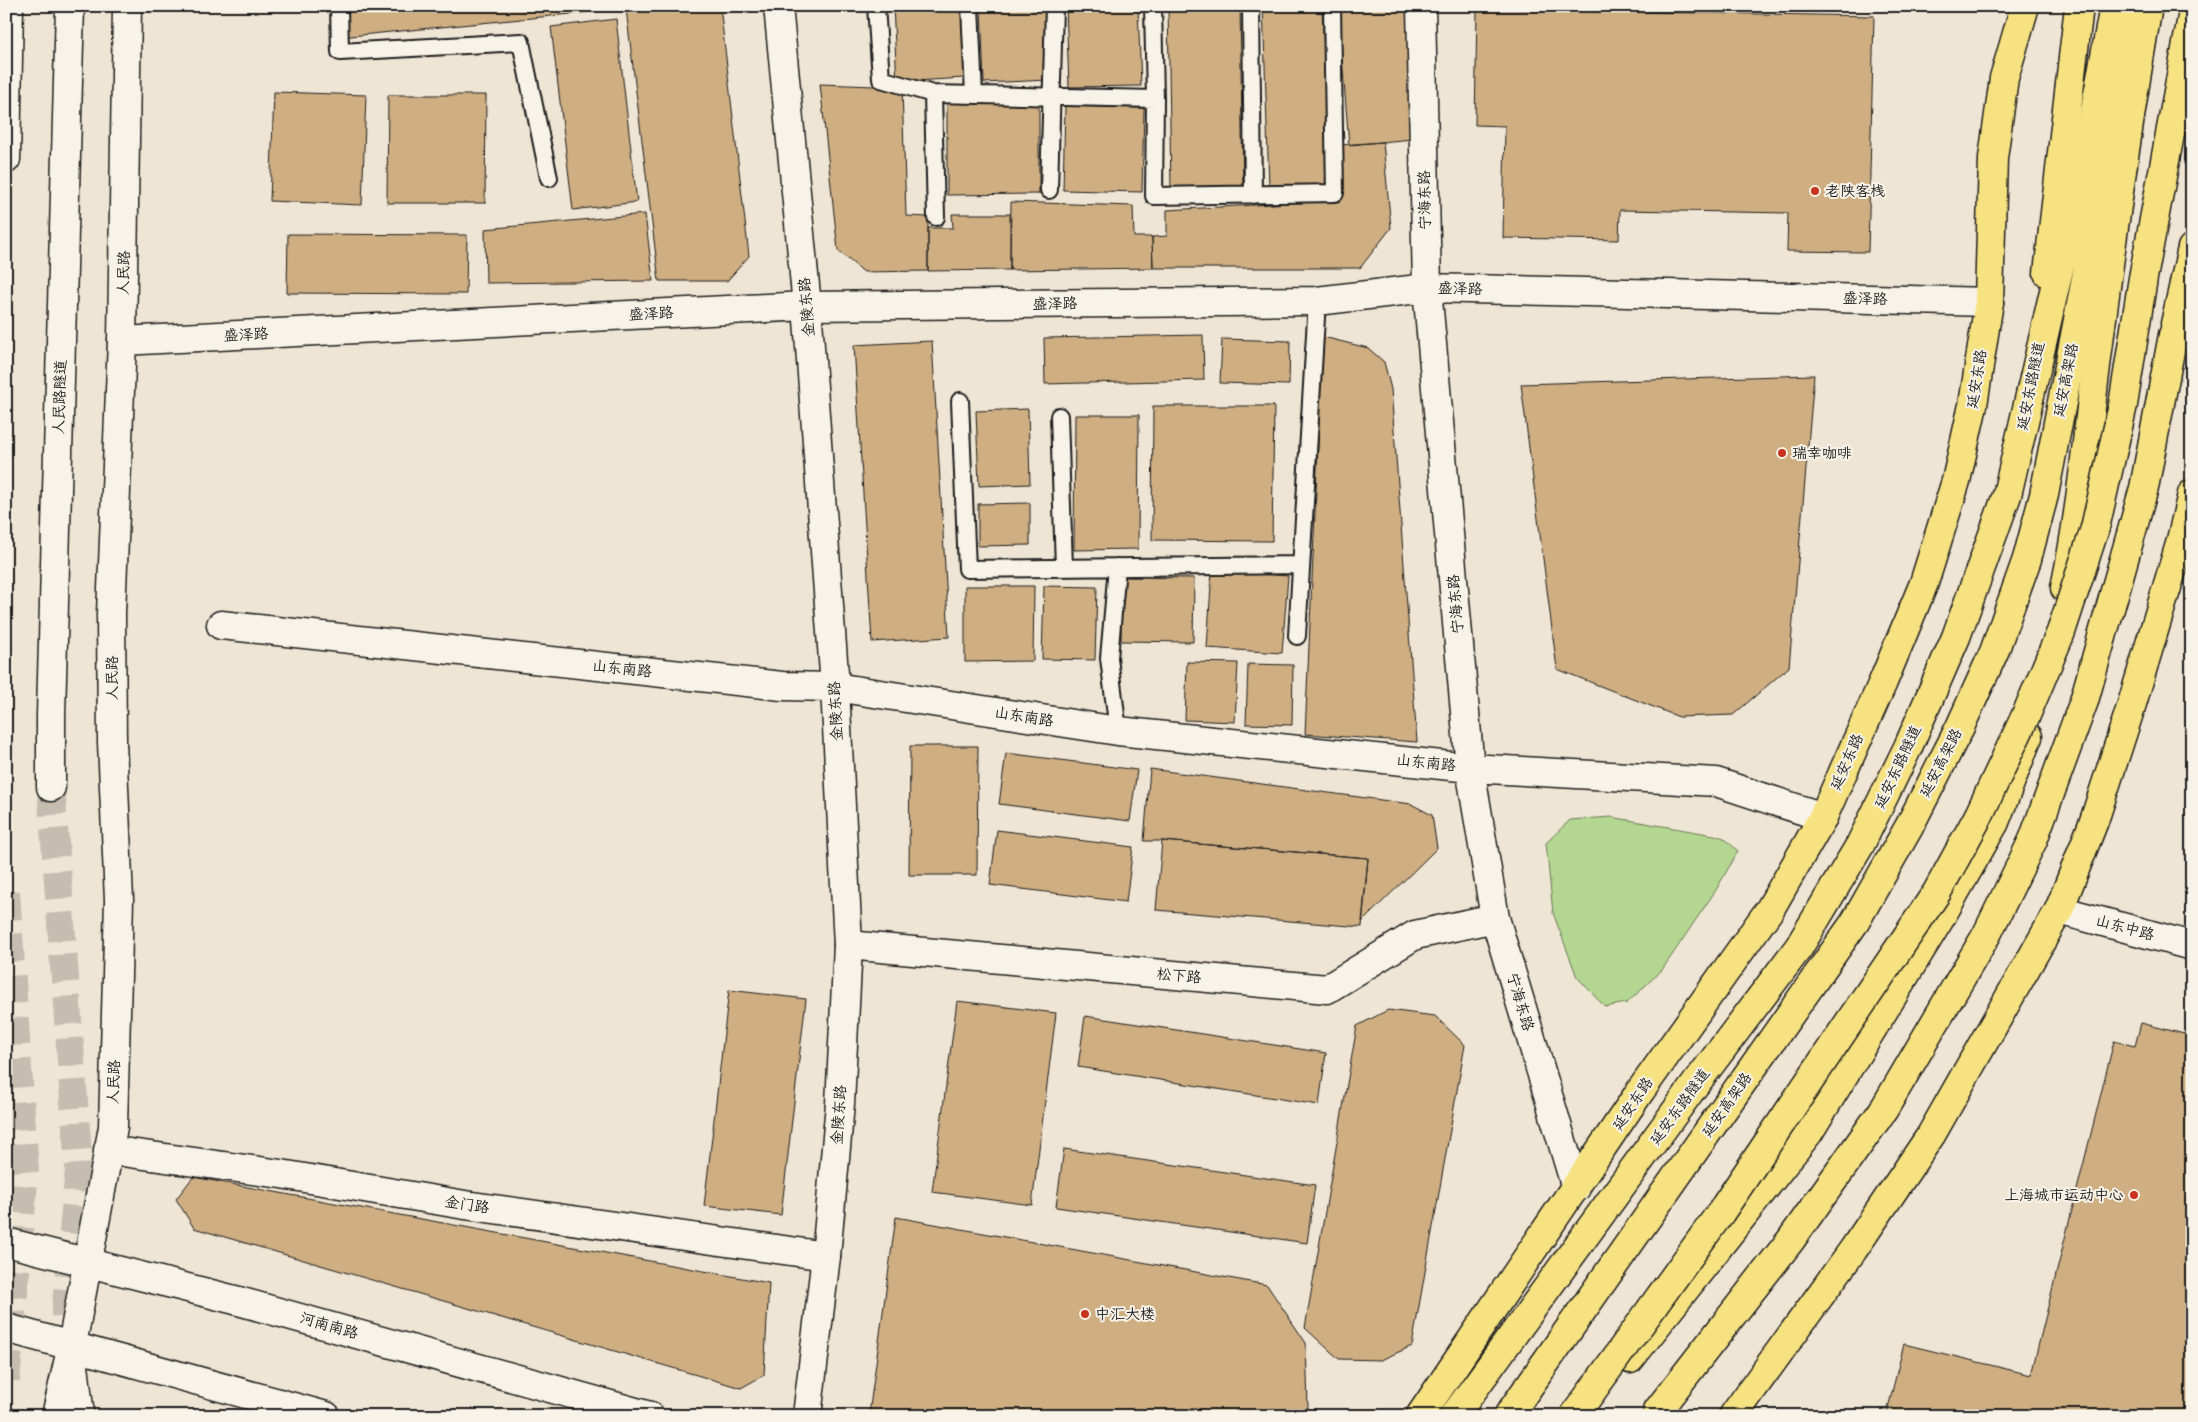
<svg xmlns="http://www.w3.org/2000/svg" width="2198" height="1422" viewBox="0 0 2198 1422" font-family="'Balsamiq Sans','LXGW WenKai TC',sans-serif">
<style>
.green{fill:#b3d690;stroke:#687956}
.building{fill:#cfae82;stroke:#1c1c1c}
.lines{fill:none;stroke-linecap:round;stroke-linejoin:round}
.secondary-tunnel{stroke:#c5bdaf;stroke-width:28;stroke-dasharray:28 14;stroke-linecap:butt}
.service-casing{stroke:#1c1c1c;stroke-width:20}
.minor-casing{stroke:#1c1c1c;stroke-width:31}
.tertiary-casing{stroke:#1c1c1c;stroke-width:31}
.secondary-casing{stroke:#1c1c1c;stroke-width:31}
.primary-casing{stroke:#1c1c1c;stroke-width:31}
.trunk-casing{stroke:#1c1c1c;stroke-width:31}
.service{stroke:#f7f3e8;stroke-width:16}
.minor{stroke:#f7f3e8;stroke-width:28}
.tertiary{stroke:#f7f3e8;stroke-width:28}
.secondary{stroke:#f7f3e8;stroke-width:28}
.primary{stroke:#f6e281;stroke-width:28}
.trunk{stroke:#f6e281;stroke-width:28}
.trunk-bridge-casing{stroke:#1c1c1c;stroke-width:31;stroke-linecap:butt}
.trunk-bridge{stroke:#f6e281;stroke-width:28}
.poi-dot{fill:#c8321e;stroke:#f7f3e8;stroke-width:2}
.labels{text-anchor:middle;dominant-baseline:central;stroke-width:4;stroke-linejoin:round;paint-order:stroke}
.poi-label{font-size:15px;fill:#1c1c1c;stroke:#f7f3e8;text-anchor:start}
.street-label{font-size:15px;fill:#1c1c1c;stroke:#f7f3e8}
</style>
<rect width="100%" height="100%" fill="#efe5d4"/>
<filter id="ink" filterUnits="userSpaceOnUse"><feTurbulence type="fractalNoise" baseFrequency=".02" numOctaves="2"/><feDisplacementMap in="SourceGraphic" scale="10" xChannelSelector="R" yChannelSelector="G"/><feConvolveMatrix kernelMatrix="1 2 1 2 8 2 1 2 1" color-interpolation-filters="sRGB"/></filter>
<g filter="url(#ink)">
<path class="green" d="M1611,817L1714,835L1724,838L1738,851L1716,890L1662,970L1627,1003L1605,1007L1577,977L1553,913L1546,843L1570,820Z"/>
<path class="building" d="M343,6H580L581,13L341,37Z
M580,6H720L749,256L727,281H659L626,9L581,13Z
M893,6H961L965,78L897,82Z
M981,6H1046L1049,80L984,83Z
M1066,6H1138L1141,86L1069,87Z
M1168,6H1240L1243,189L1171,190Z
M1263,6H1322L1329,185L1269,187Z
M1338,6H1406L1413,139L1349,145Z
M1477,9L1874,16L1868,252L1787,251L1788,213L1620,210L1619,240L1503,238L1505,126L1475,125Z
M616,19L637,202L573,210L551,27Z
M820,84L902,87L906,216L928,217V271L864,272L838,251Z
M274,92L366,95L362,205L270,201Z
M388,95H486L485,203H387Z
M947,101H1039V194L947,195Z
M1065,106L1144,108L1142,192L1063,190Z
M1383,142L1391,228L1360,268H1153L1152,237L1167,236V210L1342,200L1340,145Z
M1011,202L1133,206L1134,237H1152L1153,268L1010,270Z
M645,214L653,281L486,283L485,229Z
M952,214H1010V270L928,271V228H953Z
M288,234L467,235L466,294L287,293Z
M1203,335L1204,380L1045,384L1044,338Z
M1323,337L1368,348L1384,362L1391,389L1417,742L1305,734Z
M1222,339L1290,341L1289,385L1220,383Z
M932,341L949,637L872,642L854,345Z
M1814,375L1789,667L1733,715L1679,717L1557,669L1521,384Z
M1153,406H1274L1272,541L1152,540Z
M1028,409L1030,484L979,486L976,411Z
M1075,415H1139L1138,549L1074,550Z
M1030,503V545L978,546V504Z
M1212,570L1288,576L1282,653L1207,648Z
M1122,577L1194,578L1193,642L1121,641Z
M965,586H1034L1033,661L965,662Z
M1044,586L1097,587L1095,660L1042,659Z
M1187,662L1238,663L1235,722L1185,720Z
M1248,664L1293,665L1292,725L1246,724Z
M910,746H978L977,875H909Z
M1006,753L1137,770L1130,821L999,804Z
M1150,769L1411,804L1432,815L1437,848L1362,922L1368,858L1162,841H1144Z
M997,830L1133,847L1126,902L990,885Z
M1162,841L1368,858L1362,927L1156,910Z
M729,990L806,999L781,1215L704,1206Z
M957,1001L1056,1013L1032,1205L932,1192Z
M1388,1010L1435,1016L1465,1045L1412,1346L1381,1360L1339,1359L1305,1328L1357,1026Z
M1085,1016L1326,1053L1319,1105L1078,1067Z
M2141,1023L2192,1036V1416H1886L1904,1344L2031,1375L2114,1041L2135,1046Z
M1064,1149L1315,1185L1307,1243L1056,1207Z
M193,1177L769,1283L764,1375L741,1388L194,1228L176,1199Z
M896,1217L1267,1285L1306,1343L1308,1407L1305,1416H879L869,1414Z"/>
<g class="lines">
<path class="secondary-tunnel" d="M51,787L79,1169L63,1337
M6,892L25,1171L6,1381"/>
<g class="service-casing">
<path id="service" d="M339,6L340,52L521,42L549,178
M876,6L881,79L933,94
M970,6L974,95
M1153,6L1155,99L1154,196L1335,193L1332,6
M1251,6L1253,195
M1049,190L1054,6
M936,217L933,94L1155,99
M960,401L967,569L1301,565
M1059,416L1064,567
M1117,567L1109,658L1118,731
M1297,636L1317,301"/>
</g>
<g class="minor-casing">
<path id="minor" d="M1421,6L1427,288L1470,768L1495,918L1576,1188
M122,341L807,306L1317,301L1427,288L1989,302
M221,625L782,686L835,687L1118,731L1470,768L1716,782L1823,817
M2059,910L2192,946
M848,945L1327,989L1415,935L1495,918
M108,1150L281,1174L465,1205L826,1256"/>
</g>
<g class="tertiary-casing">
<path id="tertiary" d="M778,6L807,306L835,687L848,945L840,1104L826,1256L807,1416"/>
</g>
<g class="secondary-casing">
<path id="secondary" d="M6,159L9,6
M51,787V715L70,6
M6,1242L235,1300L650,1416
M6,1328L326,1416
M74,1366L80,1416
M56,1416L72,1345L113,1127L119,900L112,742L111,614L122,341L127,6"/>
</g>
<g class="primary-casing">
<path id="primary" d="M2048,273L2079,6
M2175,324L2192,248
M2065,588C2080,517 2086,447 2095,374C2110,251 2127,128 2148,6
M1630,1359L1809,1132L1938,922L1995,822L2028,737
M1420,1416L1641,1090L1770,909L1823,817L1883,682L1924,583L1956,481L1973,405L1989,302L1993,158L2004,78L2025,6
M1733,1416L1853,1250L1931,1135L2059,910L2094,821L2131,707L2180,544L2192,494"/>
</g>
<g class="trunk-casing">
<path id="trunk" d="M1658,1410L1790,1241L1884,1109L1987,934L2033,840L2084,701L2144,488L2173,335L2192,297
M1454,1416L1694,1086L1799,947L1860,845L1908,747L1956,637L2007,495L2093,122L2114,6
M1508,1416L1855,922L1909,827L1960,727L1994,652L2027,559L2044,495L2103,191L2135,6"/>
</g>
<use href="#service" class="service"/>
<use href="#minor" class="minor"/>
<use href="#tertiary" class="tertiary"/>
<use href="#secondary" class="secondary"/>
<use href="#primary" class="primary"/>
<use href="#trunk" class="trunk"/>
<g class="trunk-bridge-casing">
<path id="trunk-bridge" d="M1574,1416L1721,1212L1937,892L1979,815L2026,715L2061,632L2095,528L2123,405L2143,278L2192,17"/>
</g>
<use href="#trunk-bridge" class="trunk-bridge"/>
</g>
</g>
<g class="poi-dot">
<circle cx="1815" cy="191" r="5"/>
<circle cx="1782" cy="453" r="5"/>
<circle cx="2134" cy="1195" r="5"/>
<circle cx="1085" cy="1314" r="5"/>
</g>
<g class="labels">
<g class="poi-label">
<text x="1825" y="191">老陕客栈</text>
<text x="1792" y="453">瑞幸咖啡</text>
<text x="2124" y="1195" text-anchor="end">上海城市运动中心</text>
<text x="1095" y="1314">中汇大楼</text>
</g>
<g class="street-label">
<text transform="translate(1425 200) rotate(-91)">宁海东路</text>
<text transform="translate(124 273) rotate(-89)">人民路</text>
<text transform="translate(1460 289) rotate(1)">盛泽路</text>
<text transform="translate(1865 299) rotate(1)">盛泽路</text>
<text transform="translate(1055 304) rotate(-1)">盛泽路</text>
<text transform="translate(807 307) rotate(-95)">金陵东路</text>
<text transform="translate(651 314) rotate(-3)">盛泽路</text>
<text transform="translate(246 335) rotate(-3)">盛泽路</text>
<text transform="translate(1977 379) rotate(-81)">延安东路</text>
<text transform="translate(2066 380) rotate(-79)">延安高架路</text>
<text transform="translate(2031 386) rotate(-79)">延安东路隧道</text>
<text transform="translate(60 397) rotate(-88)">人民路隧道</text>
<text transform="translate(1456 604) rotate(-95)">宁海东路</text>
<text transform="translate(622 669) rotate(6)">山东南路</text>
<text transform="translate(112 678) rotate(-90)">人民路</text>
<text transform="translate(836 711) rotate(-93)">金陵东路</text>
<text transform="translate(1024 717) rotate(9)">山东南路</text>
<text transform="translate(1847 762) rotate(-66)">延安东路</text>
<text transform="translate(1426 763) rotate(6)">山东南路</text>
<text transform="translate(1941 763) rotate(-63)">延安高架路</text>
<text transform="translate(1898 767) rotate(-65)">延安东路隧道</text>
<text transform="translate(2125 928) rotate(15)">山东中路</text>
<text transform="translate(1179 976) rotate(5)">松下路</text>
<text transform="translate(1520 1002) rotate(73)">宁海东路</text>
<text transform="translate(114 1082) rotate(-88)">人民路</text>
<text transform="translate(1633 1104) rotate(-56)">延安东路</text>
<text transform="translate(1727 1105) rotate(-55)">延安高架路</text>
<text transform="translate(1680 1107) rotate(-54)">延安东路隧道</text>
<text transform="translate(839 1115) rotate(-86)">金陵东路</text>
<text transform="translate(467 1205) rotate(9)">金门路</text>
<text transform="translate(329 1326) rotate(16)">河南南路</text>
</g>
</g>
<rect width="2198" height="1422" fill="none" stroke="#f7f3e8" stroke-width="25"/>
<rect x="12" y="12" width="2173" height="1397" fill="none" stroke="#1c1c1c" stroke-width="2" filter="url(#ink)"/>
</svg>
